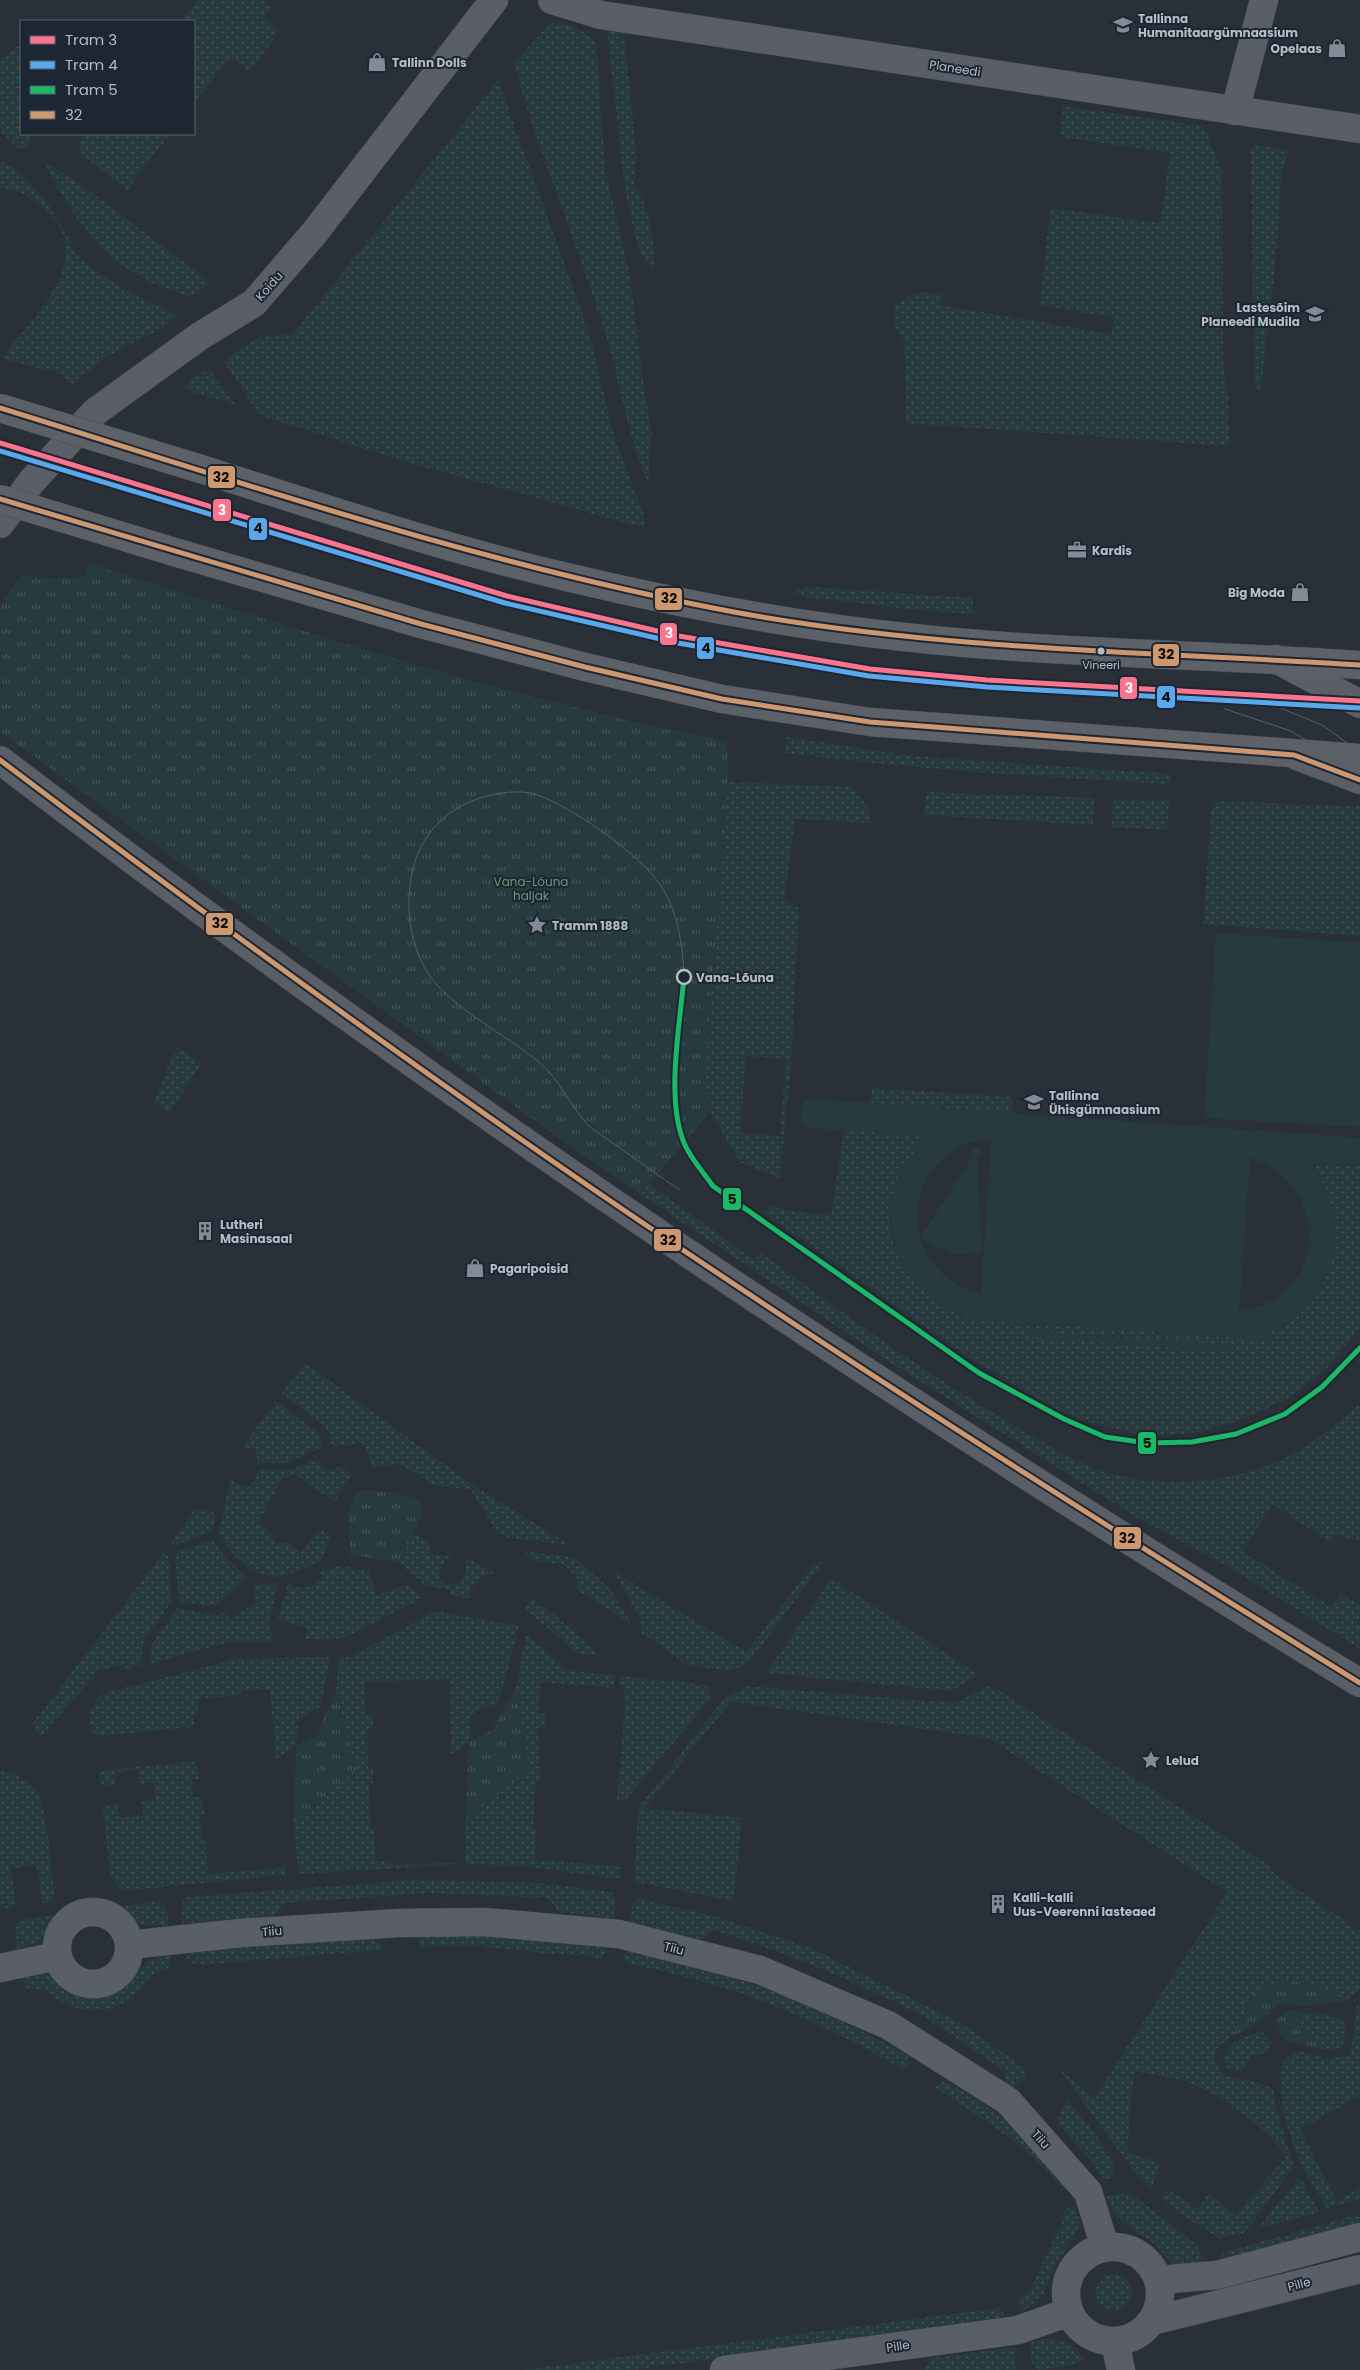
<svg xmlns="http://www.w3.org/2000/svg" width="1360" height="2370" viewBox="0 0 1360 2370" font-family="Poppins,sans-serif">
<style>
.grass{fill:url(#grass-dots);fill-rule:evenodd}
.park{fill:url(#park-tufts)}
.pitch{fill:#273a3e;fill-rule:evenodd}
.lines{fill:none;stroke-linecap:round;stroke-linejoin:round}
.minor-casing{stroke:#484c53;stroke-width:29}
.tertiary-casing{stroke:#484c53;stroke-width:29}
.primary-casing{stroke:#484c55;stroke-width:29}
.minor{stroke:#5a5e66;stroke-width:28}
.tertiary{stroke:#5a5e66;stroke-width:28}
.primary{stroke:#5c6168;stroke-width:28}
.tram{stroke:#595d64;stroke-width:1}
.primary-bridge-casing{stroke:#484c55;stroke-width:29;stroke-linecap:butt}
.primary-bridge{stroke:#5c6168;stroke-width:28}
.bus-1-casing{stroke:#1d2633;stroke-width:9}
.bus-1{stroke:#cd976f;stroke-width:5}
.tram-1-casing{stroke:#1d2633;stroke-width:9}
.tram-2-casing{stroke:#1d2633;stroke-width:9}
.tram-3-casing{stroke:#1d2633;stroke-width:9}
.tram-1{stroke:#fc738d;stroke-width:5}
.tram-2{stroke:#5aa8eb;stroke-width:5}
.tram-3{stroke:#1ab867;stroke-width:5}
.bus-dot{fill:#b4bcc9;stroke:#1d2633;stroke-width:2}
.stop-dot{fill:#1d2633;stroke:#b4bcc9;stroke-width:2.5}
.labels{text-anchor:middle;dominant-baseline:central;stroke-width:4;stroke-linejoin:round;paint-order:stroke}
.bus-label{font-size:11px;fill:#b4bcc9;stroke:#1d2633}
.poi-label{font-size:12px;font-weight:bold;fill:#b4bcc9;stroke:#1d2633;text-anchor:start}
.street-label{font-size:12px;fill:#b4bcc9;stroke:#1d2633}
.park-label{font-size:12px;fill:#6b9a76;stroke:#1d2633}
.stop-label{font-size:12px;font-weight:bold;fill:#b4bcc9;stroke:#1d2633;text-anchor:start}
.line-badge{stroke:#1d2633;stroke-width:2}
.badge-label{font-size:14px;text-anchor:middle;font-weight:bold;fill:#fff}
.pale-badge-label{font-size:14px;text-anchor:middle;font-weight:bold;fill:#111}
</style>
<defs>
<pattern id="grass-dots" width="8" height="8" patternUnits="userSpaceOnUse" patternTransform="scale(1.25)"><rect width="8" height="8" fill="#273a3e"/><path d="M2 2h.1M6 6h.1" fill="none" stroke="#445559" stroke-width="1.8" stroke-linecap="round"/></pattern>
<pattern id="park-tufts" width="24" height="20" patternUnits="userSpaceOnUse" patternTransform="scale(1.25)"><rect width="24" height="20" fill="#273a3e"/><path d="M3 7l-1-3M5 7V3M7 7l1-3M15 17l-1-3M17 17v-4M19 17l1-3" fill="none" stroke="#445559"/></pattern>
</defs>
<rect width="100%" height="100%" fill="#2a3038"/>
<path class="grass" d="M198,0H263L271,6L265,16L280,32L249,71L231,57L194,103V21H181Z
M550,23C570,23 582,28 596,43L605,168L631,282L643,382L652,434L648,483C627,433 619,379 603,326C575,238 538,152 514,63Z
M607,30L624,32L637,160L634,185C650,205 656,247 653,272L638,248L625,190Z
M21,44V134H33L29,144L24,149L18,148L0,131V60Z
M498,80L587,326L616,443L644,515V528L403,461L259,415L224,362L231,355L260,337L293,334Z
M1063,106L1204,126L1222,171L1223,362L1228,397L1229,446L916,424L906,425L904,341L894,324L893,307C915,293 916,290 942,295L941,305L1111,334L1114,318L1040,305L1050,208L1160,223L1170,153L1060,137Z
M84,134H170L134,180L129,191L81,154L79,140Z
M1254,144L1288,150L1281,177L1276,261L1260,396L1254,379L1251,152Z
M42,159L94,194L211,283L189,297C173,290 154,285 139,276C90,248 68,207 42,159Z
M0,162C25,166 54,213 66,234C70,240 73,248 77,254C100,281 147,299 178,316L157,331L107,356L73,384L56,372L48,369L46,371L1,358C36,314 104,254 38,204C33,200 25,195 18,192C12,190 6,190 0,187Z
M206,370L211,371L235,405L194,393L187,387L189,382Z
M812,587L973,598L972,614L915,610L792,595L797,589Z
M787,737L912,756L1171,774V782L1168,784C1039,777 912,769 784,753Z
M728,782L852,787C862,797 871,808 870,823L795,819L784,901L799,908L791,1063L780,1178L740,1162L710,1112L705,1075ZM746,1056L786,1059L780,1136L740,1133Z
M926,792L1094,798L1093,825L924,815Z
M1113,799L1169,801L1167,830L1112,827Z
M1214,801L1360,806V936L1203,924L1211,813Z
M178,1047L202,1064L169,1113L154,1103C163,1084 166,1064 178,1047Z
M872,1088L1012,1097V1113L871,1103Z
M844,1130L927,1135L900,1173L890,1214L892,1239L905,1269L961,1316L994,1321L1271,1340L1272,1331L1285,1325L1306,1308L1321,1177L1310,1164L1360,1167V1328L1326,1369L1291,1397L1241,1420L1200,1432L1169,1435L1140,1434L1111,1428L1083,1420L1054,1408L970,1358L764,1213L771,1205L785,1211L831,1215Z
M581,1154L619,1162L755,1261L761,1253C833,1305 904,1358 979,1404C1013,1425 1048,1447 1084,1464C1150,1494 1242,1485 1304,1448C1324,1435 1342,1419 1360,1403V1541L1339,1536L1328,1541L1272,1504L1243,1552L1331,1607L1341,1594L1360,1605V1616L1356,1623L1360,1625V1649L1220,1562L1136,1517L888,1361Z
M305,1363L476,1487L570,1545L508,1538L495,1529L471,1490L433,1485L400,1464L373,1467L363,1443L333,1447L327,1429L282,1393Z
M276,1401L319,1434L323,1447L288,1463L258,1462L255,1449L242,1447Z
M316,1460L323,1469L333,1470L341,1466L351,1474L335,1502L295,1475L283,1478L266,1506L268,1511L262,1514L259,1523L272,1533L277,1543H289L300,1553L320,1529L331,1538L319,1563C307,1567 294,1573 282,1576C258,1581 226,1552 219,1532L230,1480L247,1488L255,1481L258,1470L294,1469Z
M194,1510L216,1513L213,1529L209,1533L176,1545L171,1542Z
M413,1535L420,1537L429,1544L431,1555L451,1556C440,1564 435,1572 443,1584H457L465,1574L467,1558L494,1573C480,1575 472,1585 468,1598L452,1596L449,1589L426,1586L399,1562Z
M210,1541H214L226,1558L247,1578L215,1606L179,1602L175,1556L177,1552Z
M523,1551L576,1558L610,1589L632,1625L578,1590L577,1578L564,1564L533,1561Z
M164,1552L168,1556L172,1601L144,1640L141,1665L121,1670L118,1665L100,1670L40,1737L32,1724Z
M816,1561L823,1562L750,1662L738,1668L729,1671L687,1665L642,1633L639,1616L613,1571L746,1652Z
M340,1566L369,1571L376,1595L408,1585L422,1598L343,1639H306L307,1629L278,1619L288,1583L290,1582L292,1586C302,1590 318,1586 322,1576L320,1572Z
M834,1580L978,1674L952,1691L766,1673L829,1582Z
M263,1583L278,1584L269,1622L273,1641H232L150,1664V1647L177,1608L217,1616L224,1612L230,1619L256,1603L253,1587Z
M531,1598L555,1615L601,1656L577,1653L524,1608Z
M436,1611L516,1625L519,1627L499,1702L472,1713L469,1742L451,1755L450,1679L365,1682L366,1715H373V1729H367L368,1768H373V1783H369L371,1829L374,1828L376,1861H390L391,1864L453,1863L454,1865L299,1874L294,1826L356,1769L336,1692L339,1657H349Z
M526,1634L569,1671L615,1675L614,1688L541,1682L538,1713H545V1728L538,1727L540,1781L536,1782L533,1829L536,1830L535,1860L612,1865L621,1867L620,1879L521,1866L465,1864V1821L529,1768L516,1688Z
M330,1657L320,1707L299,1718L296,1746L276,1759L270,1689L241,1691V1695L197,1699L198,1716H194V1727L101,1736L94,1734C85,1723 92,1702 102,1694L235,1659Z
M620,1676L702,1684L707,1686L712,1697L625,1801L617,1800L625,1703L623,1687H619Z
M991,1685L1267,1864L1275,1874L1360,1931V1989L1350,1999L1326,1992L1249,1998C1246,2008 1244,2019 1238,2028C1225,2047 1201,2048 1225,2076L1257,2082L1273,2089L1276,2108L1294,2167L1244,2233L1219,2238L1191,2221L1161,2198L1167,2189L1198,2209L1209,2193L1235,2215L1287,2156C1260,2124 1221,2092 1180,2080C1165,2076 1149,2074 1134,2071L1127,2152L1160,2163L1151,2190L1136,2174L1059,2069L1094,2098L1227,1892L988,1738L731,1702L645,1808L742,1818L734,1901L634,1882L638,1808L723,1700L748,1686L955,1703Z
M196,1761L199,1779L192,1780L193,1797H201L205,1815L200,1816L203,1839H206L208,1874L286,1867L287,1875L121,1891L110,1876L103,1809L109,1804H117L120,1818L143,1816L142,1801L155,1800L153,1782L139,1784L138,1770L115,1773L117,1784L104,1787L100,1783L99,1773L105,1770Z
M0,1771L17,1774L39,1792L48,1833L54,1892L53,1900L43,1904L36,1865L11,1869L16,1906L0,1910Z
M414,1880L540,1883L612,1892L616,1901L614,1919L559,1912L548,1898L430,1893L284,1903L275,1916L183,1924C182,1914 178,1903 188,1897Z
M638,1898L720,1918L813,1949L961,2023L1023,2067L1027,2077C1019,2085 1015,2089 1005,2084L1004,2071C972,2049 940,2025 905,2007C843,1976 780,1951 714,1930L701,1940L629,1922L633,1902Z
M159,1901L166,1906L169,1926L139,1925L115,1907Z
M63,1914C53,1932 37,1945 17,1949L15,1929L19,1920Z
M460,1932L602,1946L605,1952L603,1957L599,1958L474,1946L419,1947V1941L423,1935Z
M370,1937L381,1945L383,1950L195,1965L187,1958V1952Z
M629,1951C647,1953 664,1959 682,1963C761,1983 837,2015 908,2056V2067L904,2070C841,2033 775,2002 705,1982C680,1975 653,1969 627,1963L624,1961V1955Z
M170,1954L171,1964L169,1968C153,1971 146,1982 136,1993C121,2010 92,2014 72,2007C62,2003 54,1996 45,1991C39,1989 33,1990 26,1988L21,1975L41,1973L51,1975L78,1994L103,1996L121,1988L148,1961Z
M1360,2001V2096L1300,2129L1337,2201L1360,2188V2199L1327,2208C1303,2172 1281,2128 1281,2084C1281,2078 1280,2070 1282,2065C1286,2057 1293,2054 1300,2051L1329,2059L1343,2056L1346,2058L1351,2053L1349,2050C1359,2034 1349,2017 1360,2001Z
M1303,2013H1321L1342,2019L1346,2030L1343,2045C1325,2059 1311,2037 1296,2027V2021Z
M1259,2032L1266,2033H1264L1268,2040L1272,2041C1270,2051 1262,2056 1252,2055L1241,2073L1227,2068L1223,2060C1228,2040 1242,2039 1259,2032Z
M945,2081L979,2101L1040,2147L1070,2190H1062C1035,2150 976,2115 936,2088V2085Z
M1067,2100L1098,2137L1114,2166L1111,2178L1102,2180C1090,2150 1069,2143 1057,2120Z
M1298,2179H1301L1319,2212L1257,2229Z
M1120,2193L1133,2195L1197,2245L1206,2266C1196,2267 1184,2269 1175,2264C1165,2259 1161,2248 1152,2242C1133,2229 1113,2220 1106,2196Z
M1075,2204L1079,2222L1077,2232L1054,2267L1043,2295L1021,2313L1018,2301L1032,2285L1062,2222L1064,2210Z
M1360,2214V2226L1222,2260L1220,2256L1222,2253Z
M1096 2292a18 18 0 1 1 36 0a18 18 0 1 1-36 0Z
M999,2308L1006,2316L983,2323L629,2370H521Z
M1041,2339C1060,2338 1074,2342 1084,2360L1072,2365L1039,2370L1031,2361L1030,2343Z
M1015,2347L1016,2370H923L931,2358Z"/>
<path class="park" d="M88,563C299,630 509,699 727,741L728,782L705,1075L710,1112L641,1194L581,1154L0,732V606L21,575L48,578L84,577Z
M358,1490L393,1492L421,1500V1519L399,1562L350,1555L348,1511Z
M516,1688L529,1768L465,1821L469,1742L492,1730Z
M336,1692L356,1769L294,1826L296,1746L316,1735Z
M1286,1981L1303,1982L1350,1999L1347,2001L1307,2006L1288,2003L1277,2006L1262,2021L1231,2037C1256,2008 1237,1988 1286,1981Z
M1289,2010L1303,2013L1296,2021V2027L1326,2050C1309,2045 1272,2045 1276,2020Z"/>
<path class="pitch" d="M1216,933L1360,943V1127L1204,1118Z
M813,1099L1360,1138V1167L1311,1164C1317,1174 1324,1183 1328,1194C1350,1247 1324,1307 1272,1331V1340L975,1320C912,1303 872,1236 900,1173C907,1159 918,1148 926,1135L810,1128L802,1123L800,1112L804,1101ZM991,1139L981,1292V1293C952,1289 929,1266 920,1238L951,1253L982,1254L977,1159L982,1153L979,1147L971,1150L972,1158L920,1237C906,1192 943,1139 991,1139ZM1250,1158C1311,1175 1332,1258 1278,1297C1267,1305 1253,1309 1239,1312Z
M1031,1331L1235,1345V1352L1030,1337Z"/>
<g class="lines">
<g class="minor-casing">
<path id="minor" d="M552,0L601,15L1360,129
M1235,111L1264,0
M0,524L32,481L95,412L200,336L254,303L315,232L494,0
M57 1948a36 36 0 1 1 72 0a36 36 0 1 1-72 0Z
M129,1945L241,1933L399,1923L484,1922L619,1934L760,1970L888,2025L1008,2101L1088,2192L1105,2247
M0,1968L57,1956
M1066 2294a47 47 0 1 1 94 0a47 47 0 1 1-94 0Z
M1159,2280L1217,2275L1360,2237
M1152,2321L1360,2269
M1115,2342L1121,2370
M724,2370L1018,2330L1069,2312"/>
</g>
<g class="tertiary-casing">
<path id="tertiary" d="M1276,659L1360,704
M1297,756L1360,780
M0,760C436,1093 892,1399 1360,1683"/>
</g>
<g class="primary-casing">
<path id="primary" d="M201,469C323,508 446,549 571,578C680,604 792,625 904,637C1055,654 1208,654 1360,665
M171,551L421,624L585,667L722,699L870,722L1360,758"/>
</g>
<use href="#minor" class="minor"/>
<use href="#tertiary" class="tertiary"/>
<use href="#primary" class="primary"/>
<path class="tram" d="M1247,694L1324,726L1360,753
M1225,709L1291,731L1332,756L1360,780
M680,1190C659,1176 638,1161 617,1146C608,1139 597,1133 589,1126C571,1107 559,1079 539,1062C509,1037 447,1005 428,973C410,945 406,911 411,878C418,833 451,802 496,794C507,792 519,791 530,793C565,801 639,854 659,883C678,911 683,945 684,977"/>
<g class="primary-bridge-casing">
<path id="primary-bridge" d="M0,408L201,469
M0,499L171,551"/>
</g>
<use href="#primary-bridge" class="primary-bridge"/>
<g class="bus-1-casing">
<path id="bus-1" d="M0,408C242,483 484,565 734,612C940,650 1151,652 1360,665
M0,499L421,624L585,667L722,699L870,722L1294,755L1360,780
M0,760C220,926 442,1088 671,1242C897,1394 1128,1540 1360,1683"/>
</g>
<use href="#bus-1" class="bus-1"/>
<g class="tram-1-casing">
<path id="tram-1" d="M0,443L507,596L679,636L870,669L987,680L1360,701"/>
</g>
<g class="tram-2-casing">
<path id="tram-2" d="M0,451L505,603L678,643L869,676L987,687L1360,708"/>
</g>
<g class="tram-3-casing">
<path id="tram-3" d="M684,977C680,1025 665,1101 685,1145C691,1159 704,1173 713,1186L979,1373L1064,1419L1105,1437L1147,1443L1192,1442L1236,1434L1285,1414L1322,1387L1360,1348"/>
</g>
<use href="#tram-1" class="tram-1"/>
<use href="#tram-2" class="tram-2"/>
<use href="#tram-3" class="tram-3"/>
</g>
<defs>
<g id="school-bare" transform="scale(1.5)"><path d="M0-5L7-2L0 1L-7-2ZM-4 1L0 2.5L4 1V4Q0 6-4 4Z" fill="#848b96" stroke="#1d2633" stroke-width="2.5" paint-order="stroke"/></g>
<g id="shop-bare" transform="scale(1.5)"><path d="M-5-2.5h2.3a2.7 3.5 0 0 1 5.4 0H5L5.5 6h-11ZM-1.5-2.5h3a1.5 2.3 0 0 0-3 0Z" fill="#848b96" stroke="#1d2633" stroke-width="2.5" paint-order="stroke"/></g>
<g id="office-bare" transform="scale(1.5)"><path d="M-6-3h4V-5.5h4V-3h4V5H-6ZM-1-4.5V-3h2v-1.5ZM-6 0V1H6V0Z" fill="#848b96" stroke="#1d2633" stroke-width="2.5" paint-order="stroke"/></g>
<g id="sight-bare" transform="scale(1.5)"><path d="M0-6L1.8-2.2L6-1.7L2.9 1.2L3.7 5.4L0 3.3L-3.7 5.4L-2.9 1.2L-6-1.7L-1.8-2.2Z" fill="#848b96" stroke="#1d2633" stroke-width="2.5" paint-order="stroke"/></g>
<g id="building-bare" transform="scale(1.5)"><path d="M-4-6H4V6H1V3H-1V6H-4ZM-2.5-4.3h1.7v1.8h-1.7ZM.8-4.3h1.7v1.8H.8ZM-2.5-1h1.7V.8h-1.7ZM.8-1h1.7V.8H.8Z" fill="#848b96" stroke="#1d2633" stroke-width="2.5" paint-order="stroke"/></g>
</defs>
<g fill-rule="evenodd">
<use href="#school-bare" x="1123" y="25"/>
<use href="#shop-bare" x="1337" y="48"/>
<use href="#shop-bare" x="377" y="62"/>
<use href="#school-bare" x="1315" y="314"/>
<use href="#office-bare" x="1077" y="550"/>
<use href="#shop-bare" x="1300" y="592"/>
<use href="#sight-bare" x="537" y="925"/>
<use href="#school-bare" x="1034" y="1102"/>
<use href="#building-bare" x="205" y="1231"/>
<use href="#shop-bare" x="475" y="1268"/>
<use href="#sight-bare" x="1151" y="1760"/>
<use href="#building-bare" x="998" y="1904"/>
</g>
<circle class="bus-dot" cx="1101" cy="651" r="4.5"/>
<circle class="stop-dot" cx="684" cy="977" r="7"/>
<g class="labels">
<g class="bus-label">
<text x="1101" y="665">Vineeri</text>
</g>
<g class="poi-label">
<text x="1138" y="18">Tallinna<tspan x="1138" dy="14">Humanitaargümnaasium</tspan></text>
<text x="1322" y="48" text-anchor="end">Opelaas</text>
<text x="392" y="62">Tallinn Dolls</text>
<text x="1300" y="307" text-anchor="end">Lastesõim<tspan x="1300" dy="14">Planeedi Mudila</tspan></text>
<text x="1092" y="550">Kardis</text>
<text x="1285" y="592" text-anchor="end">Big Moda</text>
<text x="552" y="925">Tramm 1888</text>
<text x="1049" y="1095">Tallinna<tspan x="1049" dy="14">Ühisgümnaasium</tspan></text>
<text x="220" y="1224">Lutheri<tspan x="220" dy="14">Masinasaal</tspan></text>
<text x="490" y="1268">Pagaripoisid</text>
<text x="1166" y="1760">Lelud</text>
<text x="1013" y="1897">Kalli-kalli<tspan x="1013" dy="14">Uus-Veerenni lasteaed</tspan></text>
</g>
<g class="street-label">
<text transform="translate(955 68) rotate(9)">Planeedi</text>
<text transform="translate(269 286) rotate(-49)">Koidu</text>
<text transform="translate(272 1931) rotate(-4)">Tiiu</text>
<text transform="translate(674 1948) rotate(14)">Tiiu</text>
<text transform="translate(1041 2139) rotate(48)">Tiiu</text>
<text transform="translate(1299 2284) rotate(-15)">Pille</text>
<text transform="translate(898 2346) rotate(-8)">Pille</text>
</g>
<g class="park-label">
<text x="531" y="881">Vana-Lõuna<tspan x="531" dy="14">haljak</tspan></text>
</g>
<g class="stop-label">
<text x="696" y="977">Vana-Lõuna</text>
</g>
</g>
<g class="line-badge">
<rect x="207" y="465" width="29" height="24" rx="5" fill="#cd976f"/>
<rect x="212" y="498" width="20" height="24" rx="5" fill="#fc738d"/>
<rect x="248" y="517" width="20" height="24" rx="5" fill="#5aa8eb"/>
<rect x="654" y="587" width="29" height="24" rx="5" fill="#cd976f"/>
<rect x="659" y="622" width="19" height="24" rx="5" fill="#fc738d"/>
<rect x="696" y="636" width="19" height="24" rx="5" fill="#5aa8eb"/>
<rect x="1152" y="643" width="28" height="24" rx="5" fill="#cd976f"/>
<rect x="1119" y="676" width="19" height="24" rx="5" fill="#fc738d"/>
<rect x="1156" y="685" width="20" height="24" rx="5" fill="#5aa8eb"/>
<rect x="205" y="912" width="29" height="24" rx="5" fill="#cd976f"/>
<rect x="722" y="1187" width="20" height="24" rx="5" fill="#1ab867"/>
<rect x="653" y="1228" width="29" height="24" rx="5" fill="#cd976f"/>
<rect x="1137" y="1431" width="20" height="24" rx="5" fill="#1ab867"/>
<rect x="1113" y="1526" width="29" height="24" rx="5" fill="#cd976f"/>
</g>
<g class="badge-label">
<text x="222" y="515">3</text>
<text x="669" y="638">3</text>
<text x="1129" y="693">3</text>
</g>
<g class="pale-badge-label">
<text x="221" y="482">32</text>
<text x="258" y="533">4</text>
<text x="669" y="603">32</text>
<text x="706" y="653">4</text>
<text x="1166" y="659">32</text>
<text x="1166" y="702">4</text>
<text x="220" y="928">32</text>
<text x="732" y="1204">5</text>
<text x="668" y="1245">32</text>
<text x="1147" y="1448">5</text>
<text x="1127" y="1543">32</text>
</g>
<rect x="20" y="20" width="175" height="115" fill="#1d2633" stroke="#59626f"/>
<rect x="30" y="36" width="25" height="8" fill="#fc738d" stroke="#59626f"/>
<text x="65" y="45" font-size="15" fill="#b4bcc9">Tram 3</text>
<rect x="30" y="61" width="25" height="8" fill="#5aa8eb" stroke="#59626f"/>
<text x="65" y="70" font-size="15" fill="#b4bcc9">Tram 4</text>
<rect x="30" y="86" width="25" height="8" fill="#1ab867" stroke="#59626f"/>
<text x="65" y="95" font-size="15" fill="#b4bcc9">Tram 5</text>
<rect x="30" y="111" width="25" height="8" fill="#cd976f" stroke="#59626f"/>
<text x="65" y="120" font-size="15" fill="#b4bcc9">32</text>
</svg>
